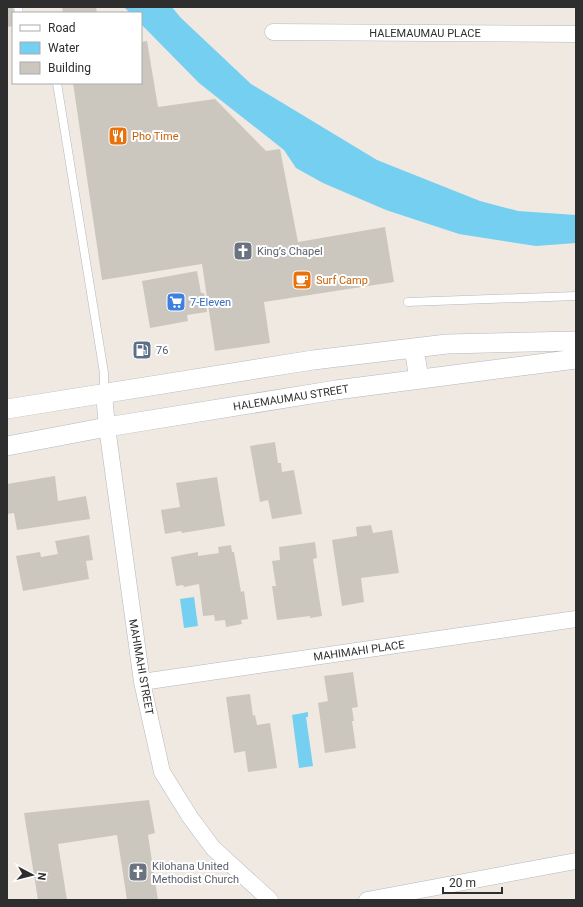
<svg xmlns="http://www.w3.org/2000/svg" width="583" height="907" viewBox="0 0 583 907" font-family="Roboto,sans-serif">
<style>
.water{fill:#75cff0}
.building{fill:#cbc7bf}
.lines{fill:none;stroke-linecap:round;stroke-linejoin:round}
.service-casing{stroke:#b4b7c1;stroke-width:9}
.minor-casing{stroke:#b4b7c1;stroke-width:17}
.tertiary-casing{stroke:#b4b7c1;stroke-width:20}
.service{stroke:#fff;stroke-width:8}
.minor{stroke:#fff;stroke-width:16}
.tertiary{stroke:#fff;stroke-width:19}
.labels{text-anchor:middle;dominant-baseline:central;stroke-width:4;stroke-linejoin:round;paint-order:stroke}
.street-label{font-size:11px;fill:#2e2e2e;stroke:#fff}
.food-label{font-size:11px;fill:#c56008;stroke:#fff;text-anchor:start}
.worship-label{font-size:11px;fill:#5b616d;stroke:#fff;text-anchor:start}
.shop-label{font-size:11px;fill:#366cbe;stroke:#fff;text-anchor:start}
.service-label{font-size:11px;fill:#4e5e75;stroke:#fff;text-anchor:start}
</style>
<rect width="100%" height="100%" fill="#efe9e1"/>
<path class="water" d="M124,7H172L180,17L251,84L377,160L480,201L518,211L576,215V243L536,246L459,234L386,210L323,183L296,168L284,150L199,83L141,24V13H130Z
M194,597L198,626L184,628L180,599Z
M308,712V717H306L313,766L299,768L292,715Z"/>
<path class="building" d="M7,7H13L14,13H13V26L7,27Z
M62,7H96L97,13H63Z
M147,41L158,107L215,99L266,151L280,149L298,242L385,227L394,282L264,302L270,343L215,351L202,264L102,280L73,83H141V42Z
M197,271L201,293H204L207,312L187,315L188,321L150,328L142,281Z
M275,442L278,463H281L282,472L294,470L302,514L272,519L268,500L260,502L250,446Z
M55,476L58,501L86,496L90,519L17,530L14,513L7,514V484Z
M217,477L225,526L182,533L181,531L165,534L161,510L180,507L176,483Z
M371,525L373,533L392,530L399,573L361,578L364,602L342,606L332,540L357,536L356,527Z
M89,535L93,560L86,561L89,579L23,591L16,556L40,552L41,557L58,554L55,541Z
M315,542L317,558L313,559L322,616L310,618V616L277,620L272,586H276L272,561L280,560L279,547Z
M231,545L232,552H234L241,592L244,591L248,619L241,620L242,624L226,627L225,620L215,621L214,615L203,616L199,584L184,587L183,585L176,586L171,557L198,552V556L219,553L218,547Z
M353,672L358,707L352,708L354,721H352L356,748L325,753L318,703L328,701L324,676Z
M250,694L253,716L255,715L257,725L270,723L277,768L248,772L245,751L234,753L226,697Z
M149,800L155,833L148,835L158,900H127L117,835L58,844L67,900H38L24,813Z"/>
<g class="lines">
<g class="service-casing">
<path id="service" d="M18,7L19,13
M57,83L104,373V394
M408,302L576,296"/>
</g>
<g class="minor-casing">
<path id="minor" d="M273,32L576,34
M104,394L107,427L142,682L162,772L190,817L213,848L270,900
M142,682L576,619
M367,900L576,861"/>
</g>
<g class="tertiary-casing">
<path id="tertiary" d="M414,348L419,379
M7,409L313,360L447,344L576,341
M7,446L107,427L336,390L576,359"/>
</g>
<use href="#service" class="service"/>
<use href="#minor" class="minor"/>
<use href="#tertiary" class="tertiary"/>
</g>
<defs>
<g id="restaurant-square" transform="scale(1)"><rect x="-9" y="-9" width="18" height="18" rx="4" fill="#e8710a" stroke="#fff"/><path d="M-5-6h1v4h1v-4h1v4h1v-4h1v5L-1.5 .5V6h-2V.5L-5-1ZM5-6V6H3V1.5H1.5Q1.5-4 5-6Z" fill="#fff"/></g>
<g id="church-square" transform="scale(1)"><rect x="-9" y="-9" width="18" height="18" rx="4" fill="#6b7280" stroke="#fff"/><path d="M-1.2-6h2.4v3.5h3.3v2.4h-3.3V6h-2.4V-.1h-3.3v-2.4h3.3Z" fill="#fff"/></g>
<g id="cafe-square" transform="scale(1)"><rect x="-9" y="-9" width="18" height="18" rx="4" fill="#e8710a" stroke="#fff"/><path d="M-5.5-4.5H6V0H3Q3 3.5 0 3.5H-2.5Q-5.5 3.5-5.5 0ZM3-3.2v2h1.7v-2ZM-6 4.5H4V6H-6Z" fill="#fff"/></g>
<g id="supermarket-square" transform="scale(1)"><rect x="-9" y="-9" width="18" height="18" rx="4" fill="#3f7fe0" stroke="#fff"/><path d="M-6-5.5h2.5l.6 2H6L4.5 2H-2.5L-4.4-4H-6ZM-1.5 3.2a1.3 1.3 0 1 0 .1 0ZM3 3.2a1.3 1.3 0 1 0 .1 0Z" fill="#fff"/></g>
<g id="fuel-square" transform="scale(1)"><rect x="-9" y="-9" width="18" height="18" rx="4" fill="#5c6f8a" stroke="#fff"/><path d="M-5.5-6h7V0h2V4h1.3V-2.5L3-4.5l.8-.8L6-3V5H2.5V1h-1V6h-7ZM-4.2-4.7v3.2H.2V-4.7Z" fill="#fff"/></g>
</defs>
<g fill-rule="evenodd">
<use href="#restaurant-square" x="118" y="136"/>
<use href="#church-square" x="243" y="251"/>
<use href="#cafe-square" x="302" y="280"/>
<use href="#supermarket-square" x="176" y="302"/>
<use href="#fuel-square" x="142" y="350"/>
<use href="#church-square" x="138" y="872"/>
</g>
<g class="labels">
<g class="street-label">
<text x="425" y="33">HALEMAUMAU PLACE</text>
<text transform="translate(291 398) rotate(-9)">HALEMAUMAU STREET</text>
<text transform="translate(359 651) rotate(-8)">MAHIMAHI PLACE</text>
<text transform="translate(141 667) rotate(80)">MAHIMAHI STREET</text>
</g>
<g class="food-label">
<text x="132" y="136">Pho Time</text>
<text x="316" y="280">Surf Camp</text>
</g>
<g class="worship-label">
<text x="257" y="251">King’s Chapel</text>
<text x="152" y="866">Kilohana United<tspan x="152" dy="13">Methodist Church</tspan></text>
</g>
<g class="shop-label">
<text x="190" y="302">7-Eleven</text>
</g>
<g class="service-label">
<text x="156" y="350">76</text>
</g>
</g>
<rect width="583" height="907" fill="none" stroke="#2e2e2e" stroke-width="16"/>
<rect x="12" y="12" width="130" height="72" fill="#ffffff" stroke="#ababab"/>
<rect x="20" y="25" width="20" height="6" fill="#ffffff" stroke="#ababab"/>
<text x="48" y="32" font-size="12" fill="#2e2e2e">Road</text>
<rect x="20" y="42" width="20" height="12" fill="#75cff0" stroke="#ababab"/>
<text x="48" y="52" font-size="12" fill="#2e2e2e">Water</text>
<rect x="20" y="62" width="20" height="12" fill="#cbc7bf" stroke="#ababab"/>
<text x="48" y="72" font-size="12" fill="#2e2e2e">Building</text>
<g transform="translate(32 875) rotate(97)" stroke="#ffffff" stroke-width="3" paint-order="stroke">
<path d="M0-3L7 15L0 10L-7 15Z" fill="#2e2e2e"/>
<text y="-6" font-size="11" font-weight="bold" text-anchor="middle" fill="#2e2e2e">N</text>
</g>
<path d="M443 887v6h59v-6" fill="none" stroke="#2e2e2e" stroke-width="2"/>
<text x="449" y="887" font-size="12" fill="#2e2e2e" stroke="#ffffff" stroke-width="3" paint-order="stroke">20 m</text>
</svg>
